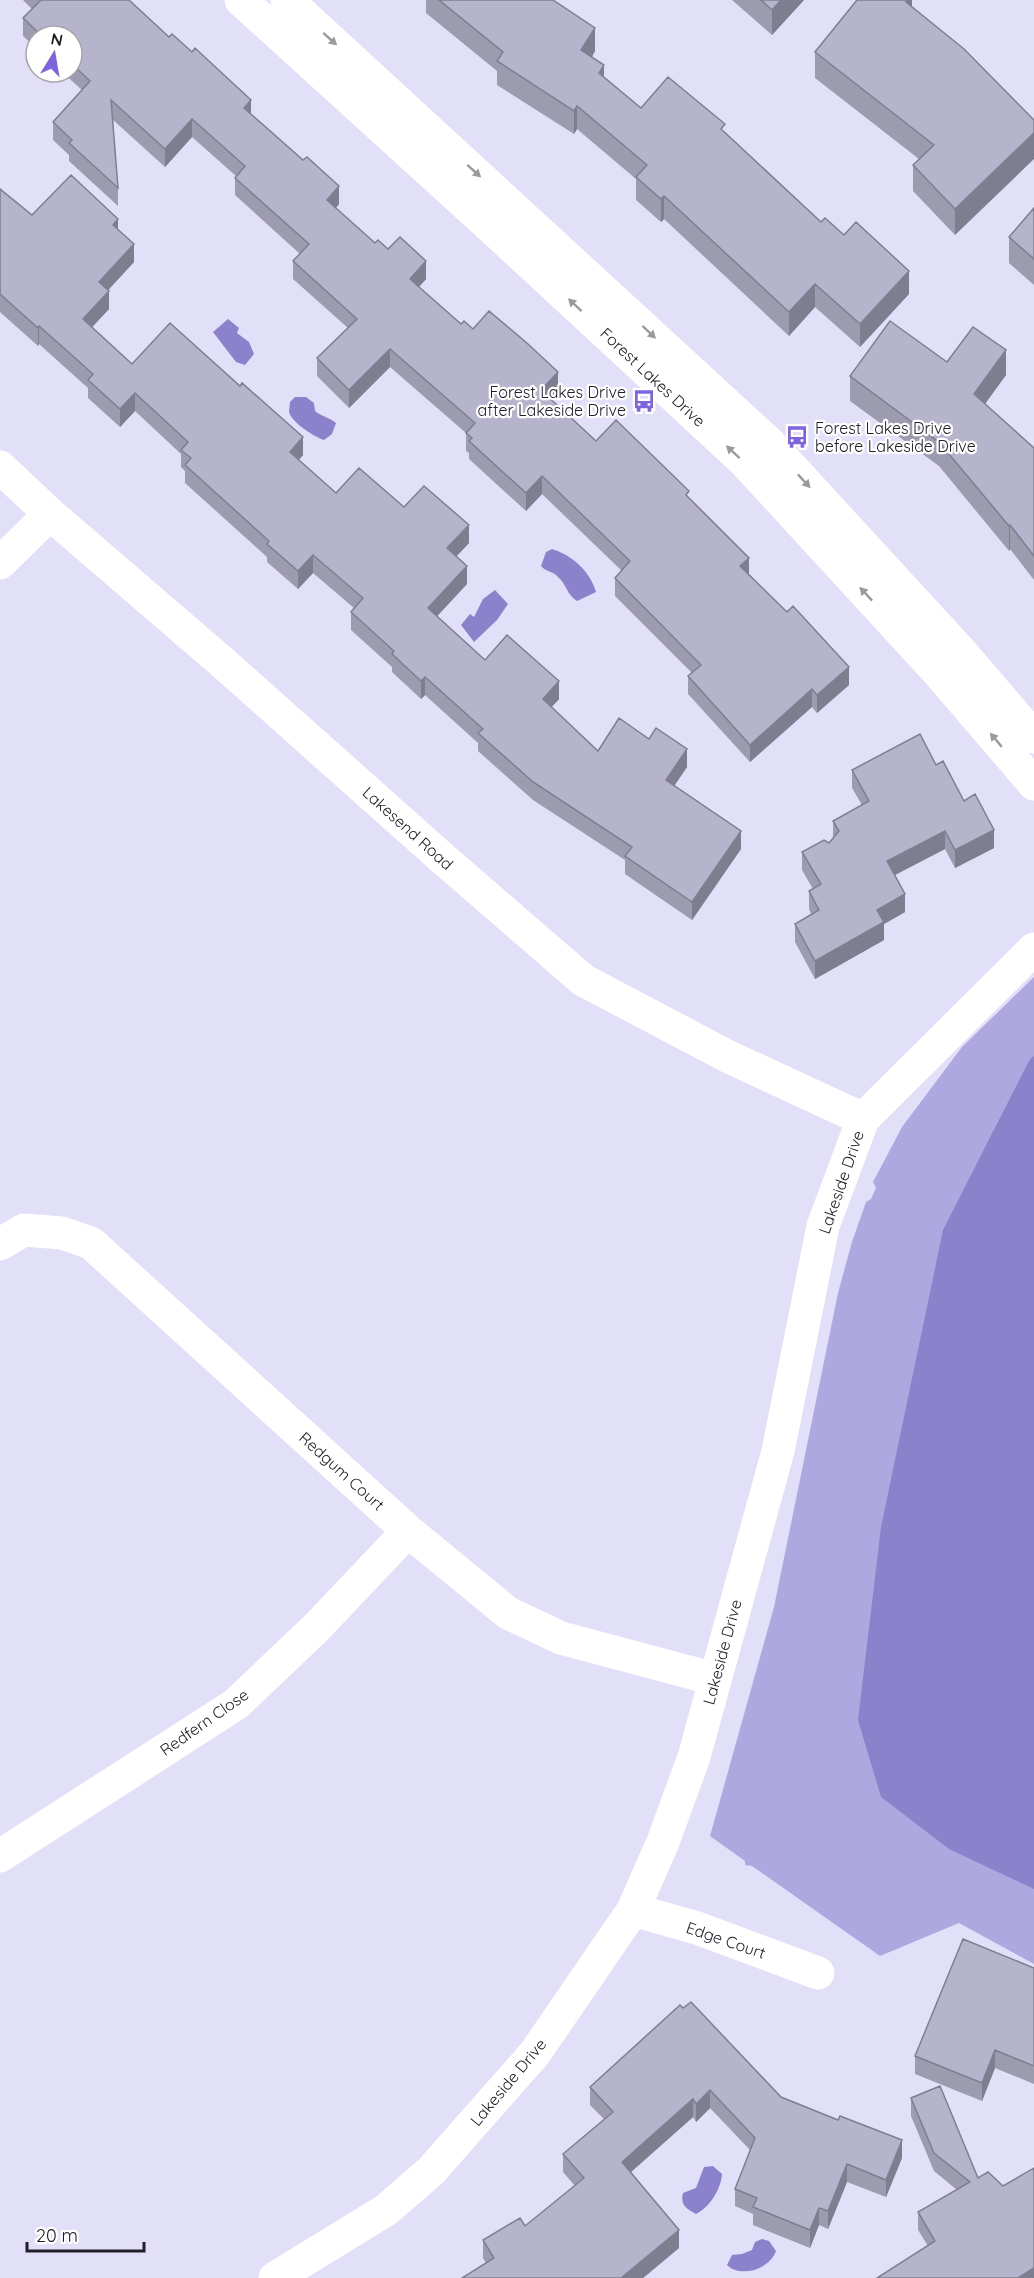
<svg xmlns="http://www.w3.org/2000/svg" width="1034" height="2278" viewBox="0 0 1034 2278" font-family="Quicksand,sans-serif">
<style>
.green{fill:#afa8e0}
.water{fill:#8c81cb}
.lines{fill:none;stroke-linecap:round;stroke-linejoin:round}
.street{stroke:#fff;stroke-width:33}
.secondary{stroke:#fff;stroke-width:33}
.wall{fill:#9d9bb0}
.shaded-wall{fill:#7f7e90}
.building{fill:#b6b4cd;stroke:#7f7e90;stroke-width:1.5}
.oneway{fill:#9b9b9f}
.labels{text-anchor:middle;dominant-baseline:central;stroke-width:4.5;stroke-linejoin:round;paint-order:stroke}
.street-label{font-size:16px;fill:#212029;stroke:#fff}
.poi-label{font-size:16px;fill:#212029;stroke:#fff;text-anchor:end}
</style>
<rect width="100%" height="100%" fill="#e2dff9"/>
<path class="green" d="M1034,977V1964L959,1923L880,1956L752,1866L745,1865V1861L710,1836L774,1607L838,1293L852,1242L866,1202L871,1199L876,1188L873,1182L902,1127L962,1047Z"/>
<path class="water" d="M228,319L239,328L237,333L249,342L254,354L245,365L236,362L213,332Z
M306,397L314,403L315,411C322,417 329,417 336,423L332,434L324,440C315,437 292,423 289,412C289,412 290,403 290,402L295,397Z
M552,549C572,555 590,571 596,592L577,601C567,595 567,585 558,577C553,571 546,572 541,566L546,552Z
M495,590L508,604L497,620L474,642L461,625L470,614L474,617L483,599Z
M1034,1056V1889L949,1849L881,1797L858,1720L881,1527L943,1230L1030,1059Z
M713,2166L722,2174C721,2189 710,2207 696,2214C686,2209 680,2205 683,2193L696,2188L704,2167Z
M762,2239L769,2241L776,2251C769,2270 740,2278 727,2265L732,2255L742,2254L752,2250L755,2242Z"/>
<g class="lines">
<path class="street" d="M0,467L50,514L222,662L441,857L583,980L727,1056L863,1119
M0,563L50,514
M0,1244L24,1230L62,1233L91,1243L408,1531L508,1613L561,1638L715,1679
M0,1856L236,1704L317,1627L408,1531
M633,1910L697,1928L818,1973
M275,2278L386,2210L431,2171L535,2053L633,1910L663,1842L694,1757L778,1451L823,1226L863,1119L1034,949"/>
<path class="secondary" d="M241,0L492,228L746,463L938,672L1034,784
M287,0L769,443L961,652L1034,737"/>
</g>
<path class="wall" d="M23,0H129L251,114L339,204L336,208L375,243L388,249L426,279L419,287L461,324L473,329L558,390L550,399L596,441L689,498L749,574L849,685L817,713L812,707L750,762L688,694V676L692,673L615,596V578L622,571L542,494L526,511L469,459V453L466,451V433L390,367L349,408L317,376V358L348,328L293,279V261L300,254L235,195V178L236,176L192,137L165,167L112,119L118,188V206L69,161V155L53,140V122L82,90L62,72H72V36H36V48L23,36V18L32,9Z
M426,0H553L595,51L592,57L604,77L641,108L725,132L821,222L909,294L860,347L815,307L789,336L664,219L661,222L636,200V179L577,129L574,134L497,85V71L426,13Z
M732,0H804L772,35Z
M912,0V7L964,49L955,235L913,191V165L919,159L815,78V52Z
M0,189L32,215L118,230L134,262L108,290L109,309L92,327L132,364L303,455L299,460L336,493L404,507L469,543L456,557L467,584L437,616L485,660L559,699L551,707L598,751L687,767L674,786L741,849L692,920L625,874V860L533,800L478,751V743L425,695L421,699L392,672V667L351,630V612L354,608L313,573L298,589L267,562V557L185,483V471L181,467V454L135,411L120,427L88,398V388L39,344L38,346L0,312Z
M1034,208V285L1009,263V237Z
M947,362L1006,375L985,404L1034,448V580L1010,549L1009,551L939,466L850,401V376Z
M936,765L964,801L994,848L955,868L945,849L895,875L905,912L884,924V940L815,979L795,942V924L811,914L809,909V891L813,889L802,870V852L829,843L833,838V821L862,805L852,788V770Z
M1034,1968V2084L995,2068L982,2101L915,2074V2056Z
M680,2005L781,2097L902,2158L886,2197L847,2182L828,2229L819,2225L810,2248L753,2225V2214L735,2206V2189L750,2150L710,2108L696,2122L693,2117L631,2172L679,2248L643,2278H462L486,2263L483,2258V2240L525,2226L575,2186L563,2172V2154L604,2119L590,2105V2087Z
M911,2098L978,2178L1003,2186L1034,2278L928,2246L918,2230V2212L957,2190L934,2171L911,2116Z"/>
<path class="shaded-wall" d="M781,0H804L772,35V10Z
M908,0H912V20L906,2Z
M595,28V51L581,73V50Z
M604,65V88L599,73Z
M251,100V118L244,108Z
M577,106V129L574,134V111Z
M192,119V137L165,167V149Z
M1034,133V159L955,235V209Z
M339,186V204L327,218V200Z
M664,196V219L661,222V199Z
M118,219V237L113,225Z
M134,244V262L99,300V282Z
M426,261V279L410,297V279Z
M909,271V294L860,347V324Z
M815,284V307L789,336V312Z
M109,291V309L83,337V319Z
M39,326V344L38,346V328Z
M390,349V367L349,408V390Z
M1006,350V375L974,419V394Z
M558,372V390L541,408V390Z
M135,393V411L120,427V409Z
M303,437V455L290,470V452Z
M542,476V494L526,511V493Z
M469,525V543L447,566V548Z
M1010,525V549L1009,551V526Z
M313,555V573L298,589V571Z
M749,558V576L740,566Z
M467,566V584L428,626V608Z
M849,667V685L817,713V695Z
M425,677V695L421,699V681Z
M559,681V699L543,717V699Z
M812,689V707L750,762V745Z
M687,749V767L666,798V780Z
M994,830V848L955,868V850Z
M741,831V849L692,920V902Z
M945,831V849L887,879V861Z
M905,894V912L884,924V940L815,979V961L877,910Z
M995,2050V2068L982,2101V2083Z
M710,2090V2108L696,2122V2104Z
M693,2099V2117L622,2180V2162Z
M902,2140V2158L886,2197V2180Z
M847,2164V2182L828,2229V2211Z
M819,2208V2225L810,2248V2230Z
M679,2230V2248L643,2278H621Z
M1034,2268V2278H1018Z"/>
<path class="building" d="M41,0H129L169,37L172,34L192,52L195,48L251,100L244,108L303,160L307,157L339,186L327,200L375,243L378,240L388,249L400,237L426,261L410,279L461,324L464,321L473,329L489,311L528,344L558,372L541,390L596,441L616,420L689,491L686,495L749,558L740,566L787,612L793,606L849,667L817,695L812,689L750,745L688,676L701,665L615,578L630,561L542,476L526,493L469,441L472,438L466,433L475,423L390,349L349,390L317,358L357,319L293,261L309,244L235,178L245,166L192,119L165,149L111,100L118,188L69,143L72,140L53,122L90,81L72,64V36H42L23,18Z
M439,0H553L595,28L581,50L604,65L599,73L641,108L668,77L725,124L721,129L821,222L825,218L844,235L856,222L909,271L860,324L815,284L789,312L664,196L661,199L636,177L647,165L577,106L574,111L497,61L503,52Z
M761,0H781L772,10Z
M857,0H908L906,2L964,49L1034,120V133L955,209L913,165L934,145L815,52Z
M71,175L118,219L113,225L134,244L99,282L109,291L83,319L132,364L170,323L240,386L242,383L303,437L290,452L336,493L359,468L404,507L424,486L469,525L447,548L467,566L428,608L485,660L507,635L559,681L543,699L598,751L619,718L649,739L656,728L687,749L666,780L741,831L692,902L625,856L632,847L533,782L478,733L483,729L425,677L421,681L392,654L394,651L351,612L363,598L313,555L298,571L267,544L269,541L185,465L191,458L181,450L188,442L135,393L120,409L88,380L93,374L39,326L38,328L0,294V189L32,215Z
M1034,208V259L1009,237Z
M890,321L947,362L973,327L1006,350L974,394L1034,448V556L1010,525L1009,526L939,442L850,376Z
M920,734L936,765L943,761L964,801L975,794L994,830L955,850L945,831L887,861L905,894L877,910L884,922L815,961L795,924L819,910L809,891L821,884L802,852L824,840L829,843L839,831L833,821L869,801L852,770Z
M963,1939L1034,1968V2066L995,2050L982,2083L915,2056Z
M691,2002L781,2097L838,2120L840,2116L902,2140L886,2180L847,2164L828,2211L819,2208L810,2230L753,2207L757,2198L735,2189L755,2138L710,2090L696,2104L693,2099L622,2162L679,2230L621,2278H462L494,2258L483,2240L520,2218L525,2226L584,2178L563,2154L613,2112L590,2087L680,2005L683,2008Z
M940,2086L978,2178L988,2172L1003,2186L1034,2168V2268L1018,2278H877L935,2241L918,2212L970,2182L934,2153L911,2098Z"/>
<defs><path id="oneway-solid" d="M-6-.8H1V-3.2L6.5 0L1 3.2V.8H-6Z" transform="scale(1.5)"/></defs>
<g class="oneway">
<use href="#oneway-solid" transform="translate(330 39) rotate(42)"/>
<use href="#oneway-solid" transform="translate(474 171) rotate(42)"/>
<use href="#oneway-solid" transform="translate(575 305) rotate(-137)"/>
<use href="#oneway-solid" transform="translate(649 332) rotate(43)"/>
<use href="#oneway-solid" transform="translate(733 452) rotate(-137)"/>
<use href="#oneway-solid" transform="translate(804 481) rotate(47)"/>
<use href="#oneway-solid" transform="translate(866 594) rotate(-133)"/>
<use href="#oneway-solid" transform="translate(996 740) rotate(-130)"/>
</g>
<defs>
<g id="bus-bare" transform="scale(1.8)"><path d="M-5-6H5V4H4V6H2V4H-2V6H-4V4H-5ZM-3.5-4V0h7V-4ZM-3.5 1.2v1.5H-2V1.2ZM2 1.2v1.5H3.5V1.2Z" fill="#7f64df" stroke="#fff" stroke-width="2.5" paint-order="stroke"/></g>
</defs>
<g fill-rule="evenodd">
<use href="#bus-bare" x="644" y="401"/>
<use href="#bus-bare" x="797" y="437"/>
</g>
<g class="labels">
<g class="street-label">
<text transform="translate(653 377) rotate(43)">Forest Lakes Drive</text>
<text transform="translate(408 828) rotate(42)">Lakesend Road</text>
<text transform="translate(841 1182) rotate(-71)">Lakeside Drive</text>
<text transform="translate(342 1471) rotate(42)">Redgum Court</text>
<text transform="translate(722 1652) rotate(-75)">Lakeside Drive</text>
<text transform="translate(204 1722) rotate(-35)">Redfern Close</text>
<text transform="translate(726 1940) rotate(19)">Edge Court</text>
<text transform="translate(508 2082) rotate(-50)">Lakeside Drive</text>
</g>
<g class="poi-label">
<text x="626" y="392">Forest Lakes Drive<tspan x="626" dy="18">after Lakeside Drive</tspan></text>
<text x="815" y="428" text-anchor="start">Forest Lakes Drive<tspan x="815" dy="18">before Lakeside Drive</tspan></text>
</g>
</g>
<g transform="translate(54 54) rotate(11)"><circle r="28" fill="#ffffff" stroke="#a6a6a9" stroke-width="1.5"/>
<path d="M0-4.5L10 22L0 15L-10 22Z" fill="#7f64df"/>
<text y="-9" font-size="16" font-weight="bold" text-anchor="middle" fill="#212029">N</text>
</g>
<path d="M27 2242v9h117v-9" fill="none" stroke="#212029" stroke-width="3"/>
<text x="36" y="2242" font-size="18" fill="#212029" stroke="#ffffff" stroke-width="4.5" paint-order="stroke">20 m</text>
</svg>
